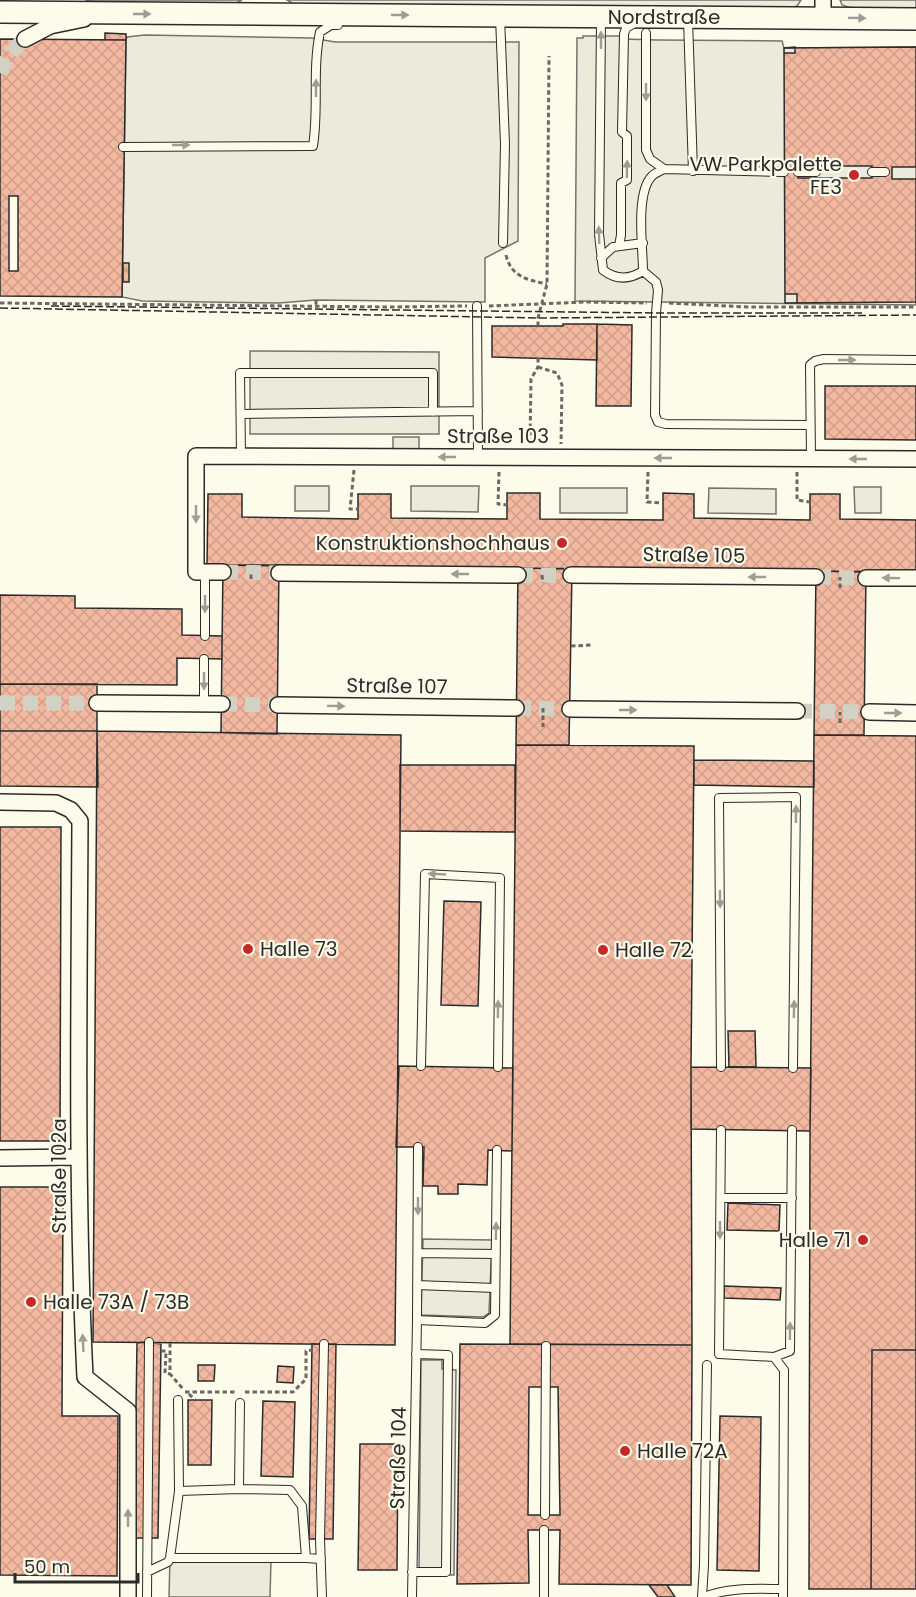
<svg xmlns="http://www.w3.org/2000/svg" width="916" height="1597" viewBox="0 0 916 1597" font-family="Poppins,sans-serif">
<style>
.green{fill:#ecebdb;stroke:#74746e;stroke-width:1.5}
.parking{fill:#eceadb;stroke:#74746e;stroke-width:1.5}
.building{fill:url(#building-cross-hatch);stroke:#2b2b2b;stroke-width:1.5;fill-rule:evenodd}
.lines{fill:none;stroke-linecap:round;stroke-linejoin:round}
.street-tunnel{stroke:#d3d1c4;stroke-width:15;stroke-dasharray:15 8;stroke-linecap:butt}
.lane-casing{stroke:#2b2b2b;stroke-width:10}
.street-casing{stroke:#2b2b2b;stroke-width:18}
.secondary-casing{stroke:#2b2b2b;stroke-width:24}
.path{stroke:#6a6964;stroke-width:3;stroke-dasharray:4.5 3;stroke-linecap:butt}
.lane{stroke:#fdfbea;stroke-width:8}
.street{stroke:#fdfbea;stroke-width:15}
.secondary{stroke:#fdfbea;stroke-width:21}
.fence{stroke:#2b2b2b;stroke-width:1.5;stroke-dasharray:8 3;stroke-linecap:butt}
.oneway{fill:#9e9d94}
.poi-dot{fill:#c62828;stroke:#fdfbea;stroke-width:2}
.labels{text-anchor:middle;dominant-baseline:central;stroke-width:4.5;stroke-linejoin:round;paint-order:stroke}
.street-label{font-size:20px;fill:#2b2b2b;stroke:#fdfbea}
.poi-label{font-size:20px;fill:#2b2b2b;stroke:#fdfbea;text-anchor:start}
</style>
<defs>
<pattern id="building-cross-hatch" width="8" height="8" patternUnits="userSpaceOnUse" patternTransform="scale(1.5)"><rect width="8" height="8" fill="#f2b8a0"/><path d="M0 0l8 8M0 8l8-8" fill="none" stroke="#d09e8a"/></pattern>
</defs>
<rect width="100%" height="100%" fill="#fdfbea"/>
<path class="green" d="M85,0H242L232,5L106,4Z
M287,0H801L797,6L787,9L297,6Z
M840,0H916V10L854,9L842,5Z
M393,437H419V452H393Z
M295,486H329V511H295Z
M411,486H479L478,512L411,511Z
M854,487H881V513H855Z
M560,488H627V513H560Z
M709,488L776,489V514L708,513Z"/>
<path class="parking" d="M145,35L312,38L335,42H519L518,241L485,258V302L316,300L279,303L142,301L122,297L126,40L127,37Z
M583,36H621L622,39L658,40L782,41L784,48L916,47V305L575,301L577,38H583Z
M250,351L439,352V434H250Z
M423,1239L492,1240L489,1313L483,1317L421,1315Z
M421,1360H442V1369L456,1370L454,1575H419Z
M170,1558L271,1560L270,1597H169Z"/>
<path class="building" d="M105,33L126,34V40H105Z
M0,39L126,40L122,297L0,296Z
M795,47V53H784V48Z
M916,47V167H892V179H916V302L785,303L784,48ZM798,166H816V178H798Z
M816,166H872V178H816Z
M9,196H18V271H9Z
M123,263H129V282H123Z
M785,294H797V303H785Z
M563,324H597V360L492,357V326H563Z
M597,324L632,325L631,406H596Z
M825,386H916V440L825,439Z
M507,493H540V519L663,520V493L694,494V518L810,520V494H840V519L916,520V572L207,565L208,494H242V517L358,519V494H391V518L507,519Z
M223,565H279L277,734L221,733Z
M518,568L572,569L569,745H516Z
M816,571L866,572L864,735H814Z
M0,595L75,596V608L182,609V635L222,636V659L177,658V685L0,684Z
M0,684H97V731H0Z
M0,731H97L98,787L0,786Z
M97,731L401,735L395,1345L93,1342Z
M814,735L916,736V1350H872L871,1589H809L810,1131Z
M516,745L694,746L691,1067L692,1345L510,1344Z
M694,760L814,761V787L694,785Z
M400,765H515V832L400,831Z
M0,827H61L60,1141H0Z
M444,901L481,902L478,1006L441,1005Z
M728,1031H755L756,1067H729Z
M399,1066L513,1068L512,1151L488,1150L487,1185L458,1184V1194H438V1186H423L424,1147H396Z
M691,1067L811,1068L810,1131L691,1129Z
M0,1187H63L62,1416H118L117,1576L0,1575Z
M728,1203L780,1205L779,1231L727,1230Z
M724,1286L781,1288L780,1300L724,1298Z
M149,1342L161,1344L158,1538H134L137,1343Z
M312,1344H336L333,1539H309Z
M460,1344L692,1345L691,1585L559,1584L560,1530H528L529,1583L457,1584ZM529,1387H558L560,1515H528Z
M872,1350H916V1589H871Z
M198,1365H215L214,1381H198Z
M278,1366L294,1367L293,1383L277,1382Z
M188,1400H212L211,1465H188Z
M263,1401L295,1402L293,1477L261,1476Z
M720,1416L761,1417L759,1571L717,1570Z
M360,1444H398L397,1570H358Z
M649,1585H667L675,1597H658Z"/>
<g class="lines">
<path class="street-tunnel" d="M0,73C6,59 13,49 25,39
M223,572L279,573
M518,575H571
M816,577L866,578
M0,703H97
M222,704L278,705
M516,708L570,709
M797,711L869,712"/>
<g class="lane-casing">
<path id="lane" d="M500,17L505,144L503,243
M601,19L599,234L603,270C616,280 629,280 643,271
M688,19L693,171
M646,33V150L650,159L664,169
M123,147L313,146C319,108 312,70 320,32L331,25H338
M784,172L664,169C660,171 655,173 652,176C635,193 643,248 643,271L656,282L658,290L656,313L655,415L658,422L666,424L809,425
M798,172H816
M872,172H885
M619,246L621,235V183L627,180V136L622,132L624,34L626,28L636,22
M601,258L613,247L643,243
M477,306L478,457
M241,414L478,411
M241,456L240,373H433V412
M811,458L810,365L815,361L824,359L916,360
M205,636V572
M204,704V659
M421,1066L425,874L500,878L498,1067
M721,1067L719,798L796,797L793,1068
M721,1130L719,1354L774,1357L790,1351L792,1130
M418,1147L417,1320L485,1323L495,1315L497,1150
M721,1198H792
M418,1253L496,1254
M417,1285L495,1288
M774,1357L784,1370L783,1597
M239,1489L290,1490L302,1506L306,1558L321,1559
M179,1491L239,1489L240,1403
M545,1515L546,1346
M170,1558H306
M147,1572L168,1562L170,1558L179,1491L178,1400
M412,1572H446L448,1355L416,1354
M147,1597L149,1342
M322,1597L320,1539L324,1344
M412,1597L417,1320
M544,1597V1530
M702,1597L704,1565L707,1365
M704,1597C729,1587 756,1589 783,1589"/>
</g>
<g class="street-casing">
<path id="street" d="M823,0V18
M25,39L50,26L84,19
M223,572H196V456L916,459
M279,573L518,575
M571,575L816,577
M866,578H916
M97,703L222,704
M278,705L516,708
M570,709L797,711
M869,712L916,713
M0,802L56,803L71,810L80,821C79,1006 76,1192 85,1377L128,1411V1597
M0,1158L79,1157"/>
</g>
<g class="secondary-casing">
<path id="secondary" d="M0,12L916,19"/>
</g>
<path class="path" d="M506,255C511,277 528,280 547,284
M316,300V306
M0,303L389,307L467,306
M669,303L748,307H916
M489,306L585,302L647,303
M538,326V318L547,284L549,56
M538,367L557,373L562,385L561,444
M530,443L531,379L538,367V357
M354,470L350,509H358
M499,472L498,504L507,505
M648,472L647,502L663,503
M797,472V500L810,502
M542,575L543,583
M251,579V572
M840,588V577
M571,646L592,645
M543,708V727
M840,723V712
M170,1343V1374L184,1390
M161,1351H166L165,1373L170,1374
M185,1392H235
M245,1392H293L306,1379V1351L312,1350
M189,1394L195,1400"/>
<use href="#lane" class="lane"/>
<use href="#street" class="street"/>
<use href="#secondary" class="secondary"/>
<path class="fence" d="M51,306L656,313H864
M0,308L538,318L916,315"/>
</g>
<defs><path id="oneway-solid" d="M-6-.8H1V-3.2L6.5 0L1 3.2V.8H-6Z" transform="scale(1.5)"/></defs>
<g class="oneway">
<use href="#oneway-solid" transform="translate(142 14)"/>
<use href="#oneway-solid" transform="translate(400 15)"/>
<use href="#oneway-solid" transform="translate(857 18) rotate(1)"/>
<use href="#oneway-solid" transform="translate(601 40) rotate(-90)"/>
<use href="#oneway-solid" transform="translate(316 88) rotate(-90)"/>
<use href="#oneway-solid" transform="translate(646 92) rotate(90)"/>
<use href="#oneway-solid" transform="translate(181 145)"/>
<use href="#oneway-solid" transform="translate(627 169) rotate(-89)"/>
<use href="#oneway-solid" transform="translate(599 235) rotate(-92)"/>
<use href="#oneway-solid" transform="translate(847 360)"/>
<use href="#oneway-solid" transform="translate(447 457) rotate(-180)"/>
<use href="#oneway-solid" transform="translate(663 458) rotate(-180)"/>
<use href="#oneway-solid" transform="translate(858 459) rotate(-180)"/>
<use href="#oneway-solid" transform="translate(196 514) rotate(90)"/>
<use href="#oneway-solid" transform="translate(460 574) rotate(-180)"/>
<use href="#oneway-solid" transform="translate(757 577) rotate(-180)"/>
<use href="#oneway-solid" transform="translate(891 578) rotate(-179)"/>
<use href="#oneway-solid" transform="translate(205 604) rotate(90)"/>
<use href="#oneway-solid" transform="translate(204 681) rotate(90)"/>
<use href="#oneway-solid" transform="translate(336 706) rotate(1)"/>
<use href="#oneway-solid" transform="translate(628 710)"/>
<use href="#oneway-solid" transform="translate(893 713)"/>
<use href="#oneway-solid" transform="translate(796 814) rotate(-89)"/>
<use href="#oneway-solid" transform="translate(437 874) rotate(-177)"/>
<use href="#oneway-solid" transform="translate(720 899) rotate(89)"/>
<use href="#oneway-solid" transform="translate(498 1009) rotate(-89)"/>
<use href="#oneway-solid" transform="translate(794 1009) rotate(-89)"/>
<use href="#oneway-solid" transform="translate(418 1206) rotate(90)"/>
<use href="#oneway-solid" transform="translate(720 1230) rotate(90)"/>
<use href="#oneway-solid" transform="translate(496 1231) rotate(-89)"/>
<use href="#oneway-solid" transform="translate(790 1331) rotate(-89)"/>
<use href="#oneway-solid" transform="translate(83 1343) rotate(-93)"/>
<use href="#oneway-solid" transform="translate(128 1518) rotate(-90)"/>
</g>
<g class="poi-dot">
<circle cx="854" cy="175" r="6"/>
<circle cx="562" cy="543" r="6"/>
<circle cx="248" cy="949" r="6"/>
<circle cx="603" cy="950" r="6"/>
<circle cx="863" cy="1240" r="6"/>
<circle cx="31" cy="1302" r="6"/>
<circle cx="625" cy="1451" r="6"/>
</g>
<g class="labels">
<g class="street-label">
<text x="664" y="17">Nordstraße</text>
<text x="498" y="436">Straße 103</text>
<text transform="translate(694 555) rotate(1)">Straße 105</text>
<text transform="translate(397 686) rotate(1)">Straße 107</text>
<text transform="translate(59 1176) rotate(-90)">Straße 102a</text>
<text transform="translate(398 1458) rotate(-89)">Straße 104</text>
</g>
<g class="poi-label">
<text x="842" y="164" text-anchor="end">VW Parkpalette<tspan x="842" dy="23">FE3</tspan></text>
<text x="550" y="543" text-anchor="end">Konstruktionshochhaus</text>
<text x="260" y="949">Halle 73</text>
<text x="615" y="950">Halle 72</text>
<text x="851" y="1240" text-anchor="end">Halle 71</text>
<text x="43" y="1302">Halle 73A / 73B</text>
<text x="637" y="1451">Halle 72A</text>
</g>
</g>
<path d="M15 1573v9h123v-9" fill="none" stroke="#2b2b2b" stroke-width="3"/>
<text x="24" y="1573" font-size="18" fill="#2b2b2b" stroke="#fdfbea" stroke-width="4.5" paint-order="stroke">50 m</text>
</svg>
